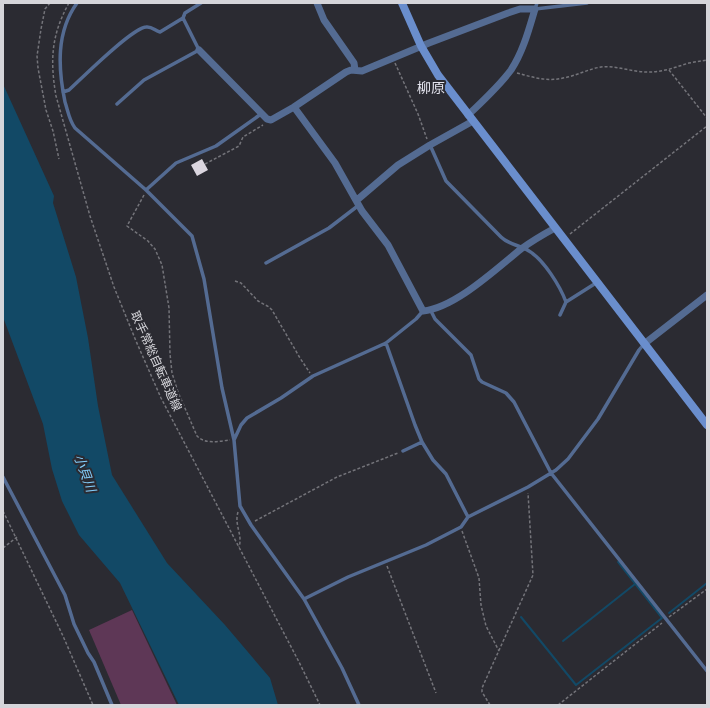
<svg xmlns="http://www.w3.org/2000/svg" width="710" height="708" viewBox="0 0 710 708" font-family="'Crimson Pro','Noto Sans JP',serif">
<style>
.green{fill:#5e3756}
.water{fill:#124966}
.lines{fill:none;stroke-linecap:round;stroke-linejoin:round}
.stream{stroke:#124966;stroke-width:2}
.building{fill:#dbd6df}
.path{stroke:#74747a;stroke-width:1.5;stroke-dasharray:3 2;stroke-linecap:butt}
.lane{stroke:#546b92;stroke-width:3.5}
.street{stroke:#546b92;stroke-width:7}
.secondary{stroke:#6a8ecd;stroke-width:8}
.labels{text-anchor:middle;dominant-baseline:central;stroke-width:4;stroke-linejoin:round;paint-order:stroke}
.street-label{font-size:12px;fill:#d5d5da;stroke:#2b2b32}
.water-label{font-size:13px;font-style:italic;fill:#82ccf9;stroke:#2b2b32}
.quarter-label{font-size:14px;fill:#e3e3ed;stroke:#2b2b32}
</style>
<rect width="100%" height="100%" fill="#2b2b32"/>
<path class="green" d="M132,610L177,705H121L89,630Z"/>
<path class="water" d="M3,84L54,196L53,203L76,277L88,338L98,406L112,475L167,563L225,625L270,678L278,705H179L120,583L79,535L62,501L52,469L43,424L3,317Z"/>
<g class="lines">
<path class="stream" d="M669,613L707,583
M521,617L576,685L662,618L618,562
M563,641L635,584"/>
</g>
<path class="building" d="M202,159L208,170L197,176L191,165Z"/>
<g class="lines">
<path class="path" d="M50,3L45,9L41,29L37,56L38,68L46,110L53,131L59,159
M69,3C51,35 50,61 56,96L90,216L114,287L136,341L161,398L299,662L320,705
M395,63L418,114L427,139
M669,70L707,118
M517,73C532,77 547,82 563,78C576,76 588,69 601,67C617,65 634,73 650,72C663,72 676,67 689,63C695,62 701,61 707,60
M205,164L239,146L243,137L263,125
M144,195L127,226L148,241L155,249L162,265L169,308L170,354L172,373L178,392L197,436C206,445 219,441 230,440
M570,234L707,126
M235,281L241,283L258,301L269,307L272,310L300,358L310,373
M3,511L63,636L93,705
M238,512C234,525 243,535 239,547
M255,521L337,477L398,453
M462,531L479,578L481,605L486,626L499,651
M3,548L17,537
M387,566L436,693
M669,617L707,589
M490,705L482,692V688L533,575L528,493
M558,705L662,623"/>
<path class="lane" d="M77,3C56,32 58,68 65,102C68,111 69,120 75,128L146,190L192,236L204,279L222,388L234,440L240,506L251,525L304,599L342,668L359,705
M537,3L535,9L587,3
M63,92L69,90C82,78 132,28 146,27C152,26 155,31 160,32L183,18L185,13L201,3
M117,104L144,80L199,50L183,18
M430,145L446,181L501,237C509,245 520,245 529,251C544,260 560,286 566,302
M146,190L176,163L216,146L261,114
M266,263L329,228L359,205
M431,311L435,319L471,355L479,379L482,382L506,393L514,402L551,473L707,671
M560,315L566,302L596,283
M386,343L415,425L422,442L433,460L446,474L468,517
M234,440L241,425L247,418L281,398L313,376L386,343L416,319L423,311
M403,451L422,442
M3,477L65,595L74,624L88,653L94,662L112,705
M304,599L348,577L426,545L461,527L468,517L528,487L556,470L568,459L598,419L639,350L644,344"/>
<path class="street" d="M317,3L324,20L354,63L355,70
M199,50L267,119L271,120L294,107L346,72L351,70L362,71L429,43L508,13L520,9H535C529,29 523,52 511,70C499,86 483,101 468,115
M294,107L335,163L362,211L388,245L423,311C455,308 496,269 521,249C532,241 544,234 555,228
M357,200L398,165L430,145L473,121
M644,344L707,295"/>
<path class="secondary" d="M402,3L421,46L438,75L707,425"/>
</g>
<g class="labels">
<g class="street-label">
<text transform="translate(156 361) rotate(66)">取手常総自転車道線</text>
</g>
<g class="water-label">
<text transform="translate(85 473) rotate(70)">小貝川</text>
</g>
<g class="quarter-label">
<text x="431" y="88">柳原</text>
</g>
</g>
<rect width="710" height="708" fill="none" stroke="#d5d5da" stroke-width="8"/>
</svg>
